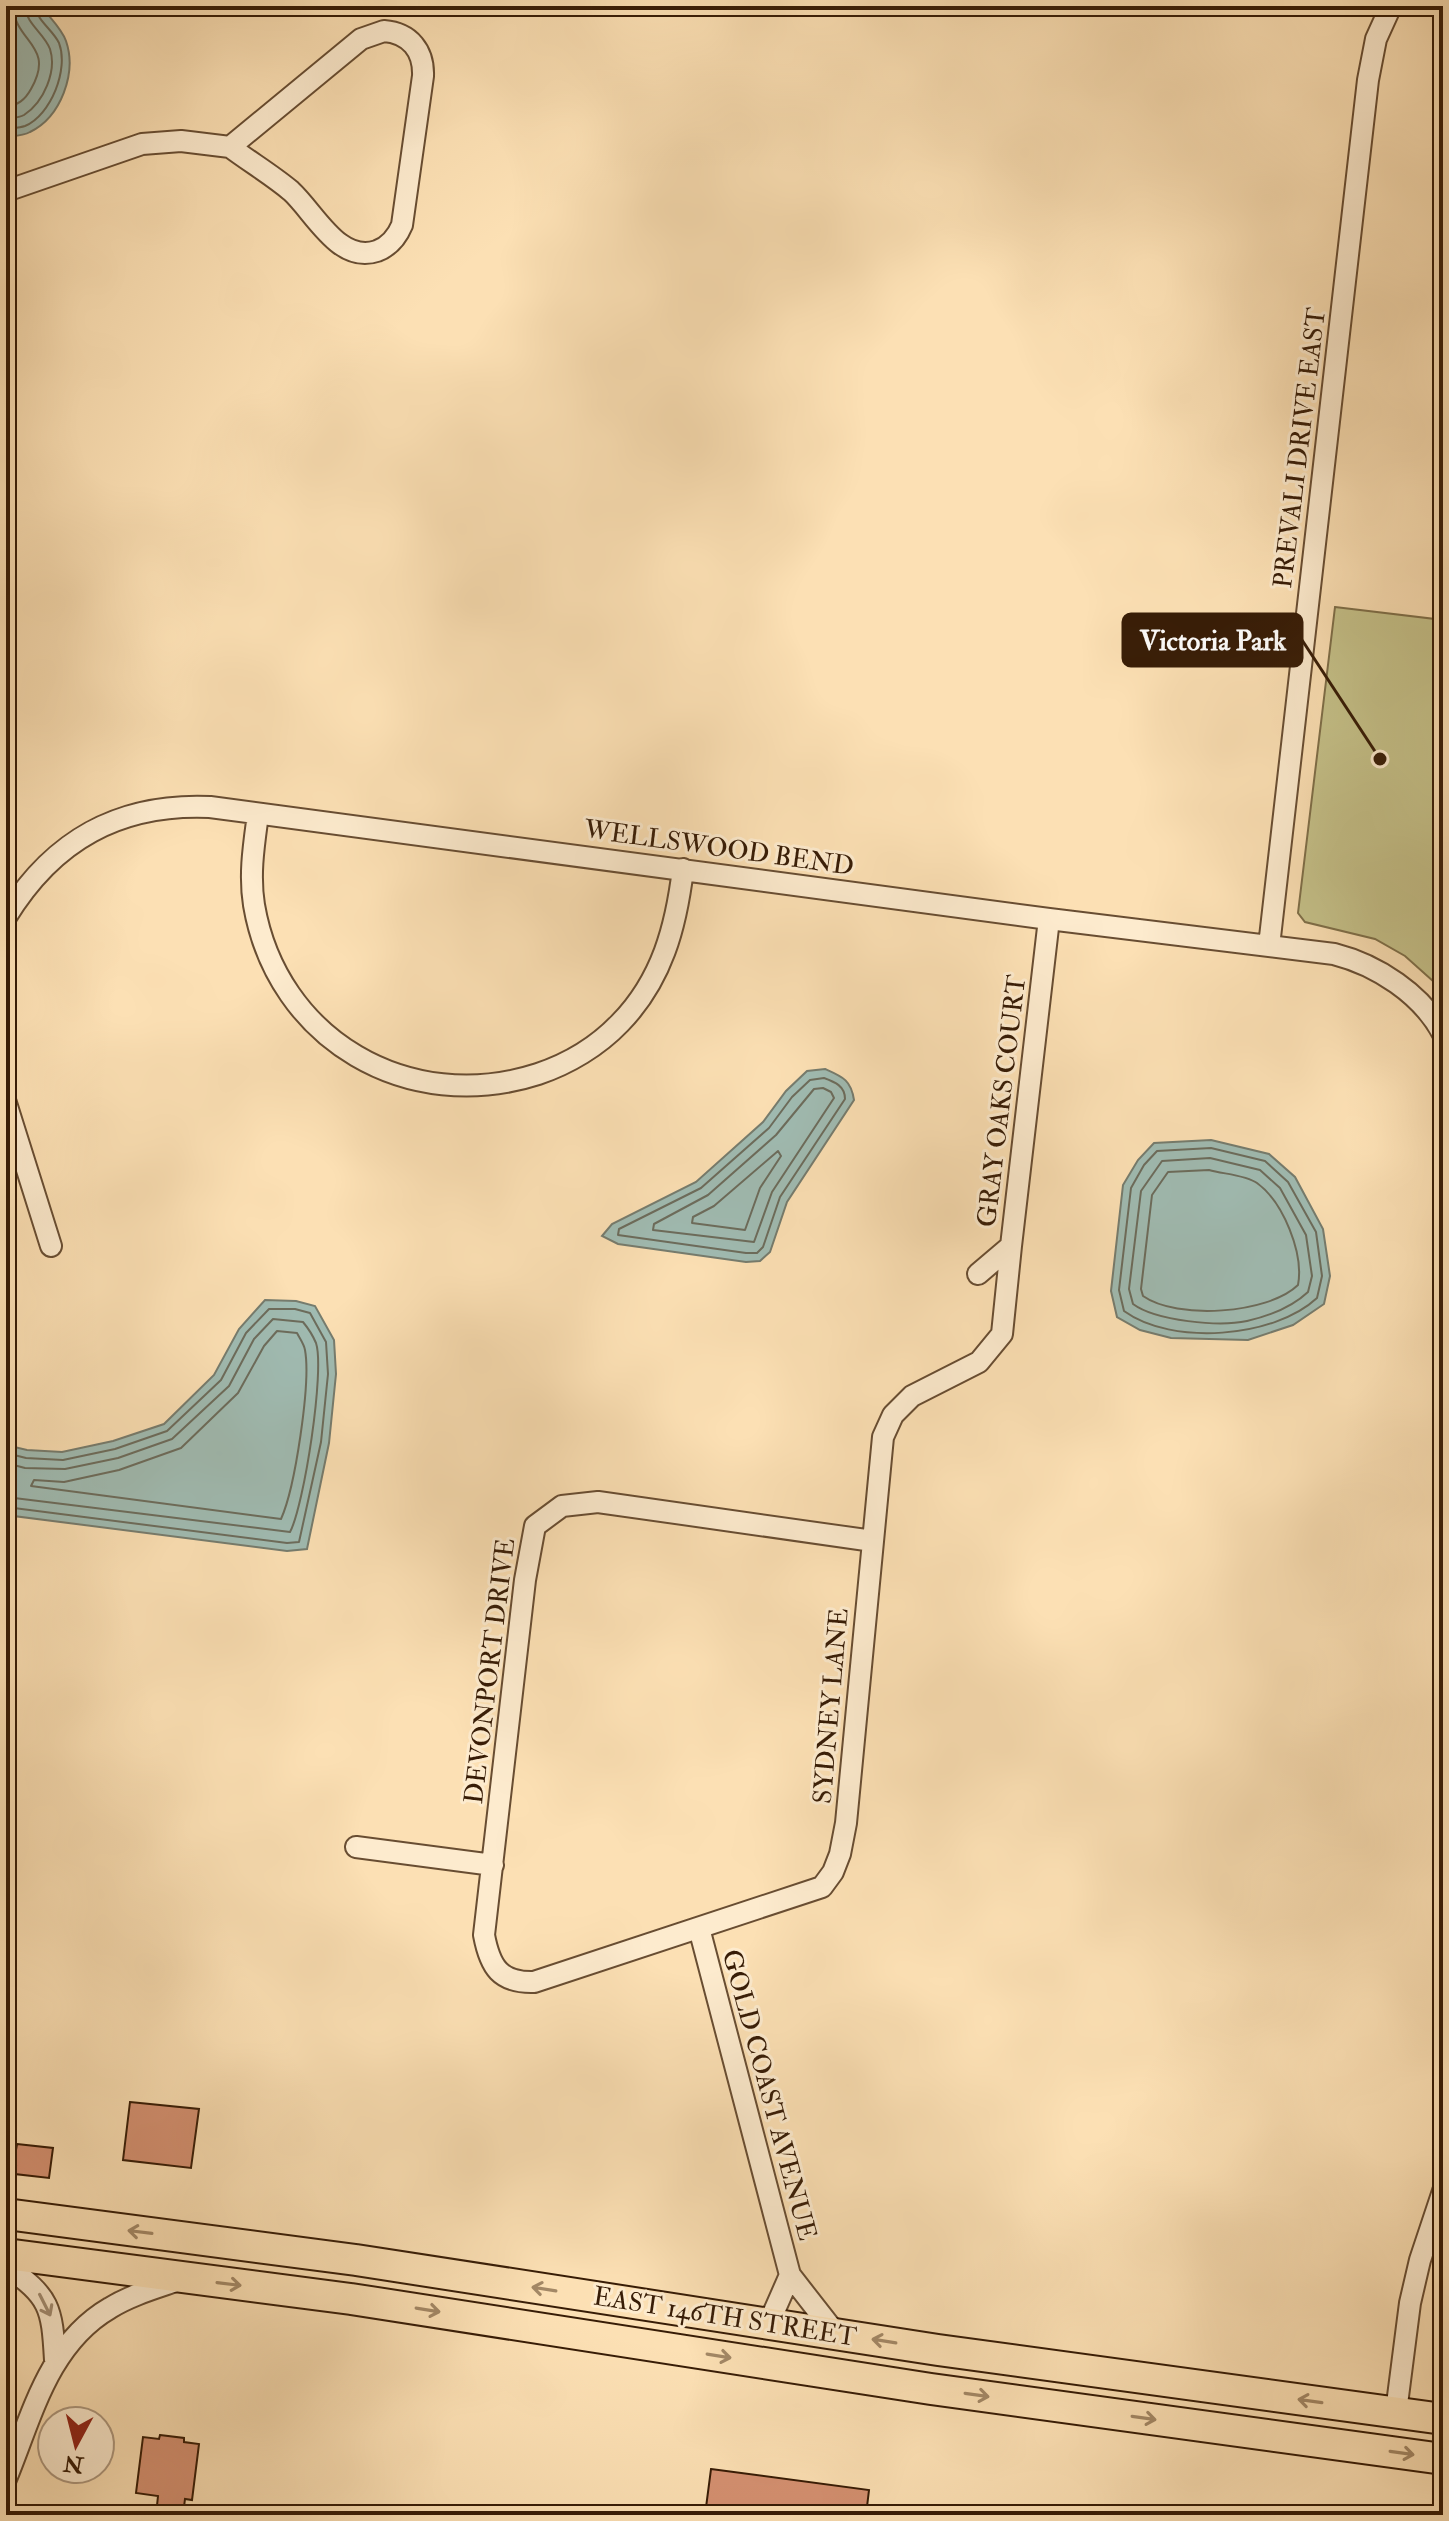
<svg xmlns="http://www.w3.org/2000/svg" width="1449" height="2521" viewBox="0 0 1449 2521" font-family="'IM FELL Double Pica',serif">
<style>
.green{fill:#c5c189;stroke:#7e6e48;stroke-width:2}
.water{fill:#a0bcb3;stroke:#767c6e;stroke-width:2}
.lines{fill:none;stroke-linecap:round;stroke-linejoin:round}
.shore{stroke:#6c6c5c;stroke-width:2}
.building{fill:#d59172;stroke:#371c06;stroke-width:2}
.minor-casing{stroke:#684d32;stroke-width:24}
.primary-casing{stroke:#371c06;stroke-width:34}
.minor{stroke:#fdebce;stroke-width:20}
.primary{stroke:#fce0b4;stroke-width:30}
.oneway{stroke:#a38866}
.oneway2{stroke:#a48e74}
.labels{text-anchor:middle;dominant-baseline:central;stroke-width:6;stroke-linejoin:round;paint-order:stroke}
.street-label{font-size:26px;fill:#371c06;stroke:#fdebce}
.leader{fill:none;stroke:#371c06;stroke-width:3}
.callout-dot{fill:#371c06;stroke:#fdebce;stroke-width:3}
.callout{fill:#371c06;stroke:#371c06;stroke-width:3}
.callout-label{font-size:28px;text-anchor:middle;font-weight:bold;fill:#fff}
</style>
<rect width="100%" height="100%" fill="#fce0b4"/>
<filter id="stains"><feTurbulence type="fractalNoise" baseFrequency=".0025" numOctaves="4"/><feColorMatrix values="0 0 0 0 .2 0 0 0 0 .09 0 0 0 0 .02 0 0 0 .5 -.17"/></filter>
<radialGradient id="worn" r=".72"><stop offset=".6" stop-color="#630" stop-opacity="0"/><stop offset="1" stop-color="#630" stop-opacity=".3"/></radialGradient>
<path class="green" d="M1335,607L1443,620V990L1405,956L1375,939L1305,922L1298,913Z"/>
<path class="water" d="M6,6H41C49,17 62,29 66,41C77,73 61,117 30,132C23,136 14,136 6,137Z
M825,1069C843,1077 851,1080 854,1100L787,1202L770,1252L760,1261L746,1262L618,1244L602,1236L612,1224L696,1182L763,1122L786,1091L807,1071Z
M1211,1140L1269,1154L1295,1177L1323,1229L1330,1276L1324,1304L1293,1325L1248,1340L1171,1338L1140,1330L1117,1317L1111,1291L1123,1185L1138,1160L1154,1143Z
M265,1300L296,1301L315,1306L334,1340L336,1374L329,1443L307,1549L287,1551L6,1515V1445L27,1450L62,1452L113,1441L164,1424L214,1375L239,1329Z"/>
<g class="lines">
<path class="shore" d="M6,107C18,105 25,100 31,89C56,45 15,43 13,6
M6,119C12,118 19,118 24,115C44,102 57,71 50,49C44,33 26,24 25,6
M6,129C12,128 19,128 25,126C51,115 69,69 59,43C53,30 37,21 35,6
M824,1078C835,1082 845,1086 845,1099L780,1197L763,1247L757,1253H746L618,1235L619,1229L701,1188L769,1128L792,1097L810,1080Z
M823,1088L831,1092L834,1098L772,1192L754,1242L653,1230L654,1224L708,1195L776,1135L814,1089Z
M1211,1148L1265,1161L1288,1182L1316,1232L1322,1276L1317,1298C1274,1338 1172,1346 1124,1311L1119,1290L1131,1188L1144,1165L1157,1151Z
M778,1151L781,1156L760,1188L745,1230L692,1223L693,1217L714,1206Z
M1210,1158L1260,1170L1280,1188L1306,1235L1312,1276L1308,1292C1292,1307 1269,1316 1247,1321C1219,1327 1156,1321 1133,1304L1129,1289L1141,1191L1162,1161Z
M1209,1170C1223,1174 1246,1175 1257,1183C1283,1202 1304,1253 1298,1285C1268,1314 1177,1320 1143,1296L1141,1289L1152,1195L1168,1172Z
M277,1331L297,1333C300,1339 304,1344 305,1350C311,1383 295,1488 281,1519L31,1486L34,1480L64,1482L119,1470L181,1448L238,1393L264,1346Z
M6,1453L26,1458L63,1460L115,1449L167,1431L221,1380L246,1333L269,1309H295L310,1313L326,1342L328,1374L321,1442L299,1542L287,1543L6,1507
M6,1463L25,1468L65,1469L118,1458L172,1439L229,1386L254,1339L273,1319L303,1322C308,1328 313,1336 316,1343C325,1370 304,1506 290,1532L6,1497"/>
</g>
<path class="building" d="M130,2102L199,2109L191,2168L123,2160Z
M17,2144L53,2148L49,2178L15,2174L16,2166L7,2165L8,2149L16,2150Z
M160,2435L184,2438V2442L199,2444L192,2500L185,2499L183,2515H156L158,2496L136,2493L143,2437L159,2439Z
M711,2469L869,2490L866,2515H705Z"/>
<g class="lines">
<g class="minor-casing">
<path id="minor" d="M384,31C410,33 424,51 423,76L402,225C397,237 390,246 377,251C339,264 315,213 291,191C272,175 250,162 230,147L361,39Z
M6,191L142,144L181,141L230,147
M258,814C254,844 249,874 254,905C277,1040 409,1116 538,1074C568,1064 598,1046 620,1023C662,980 676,927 683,869
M6,917C53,840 119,803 210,807L1049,919L1334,954C1377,965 1422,994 1443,1034
M1269,946L1368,80L1376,39L1391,6
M6,1103L51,1246
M978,1274L1011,1246L1049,919
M873,1541L598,1502L562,1506L535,1526L525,1580L484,1935C490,1967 500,1983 534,1982L822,1887L833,1872L840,1854L846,1823L883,1437L893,1415L912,1396L979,1362L1002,1334L1011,1246
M356,1847L493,1865
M699,1928L790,2275L836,2334
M6,2266C50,2297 52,2307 55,2360
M769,2323L790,2275
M1396,2412L1410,2303L1420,2260L1443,2191
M6,2479C32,2416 48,2344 110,2308C131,2295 156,2288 179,2280"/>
</g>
<g class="primary-casing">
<path id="primary" d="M6,2214L356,2260L938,2350L1443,2419
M6,2254L351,2299L931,2389L1443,2459"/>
</g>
<use href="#minor" class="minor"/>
<use href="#primary" class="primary"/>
</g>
<defs><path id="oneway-shaft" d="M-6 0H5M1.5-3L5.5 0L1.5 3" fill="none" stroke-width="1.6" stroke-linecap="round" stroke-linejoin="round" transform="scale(2)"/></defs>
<g class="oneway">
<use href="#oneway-shaft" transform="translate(140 2232) rotate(-173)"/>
<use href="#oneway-shaft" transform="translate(229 2284) rotate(7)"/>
<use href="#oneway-shaft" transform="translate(544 2289) rotate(-171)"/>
<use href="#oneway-shaft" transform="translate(428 2310) rotate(9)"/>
<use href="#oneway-shaft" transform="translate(884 2341) rotate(-171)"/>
<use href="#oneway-shaft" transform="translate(719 2356) rotate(9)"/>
<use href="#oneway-shaft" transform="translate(977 2395) rotate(8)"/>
<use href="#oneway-shaft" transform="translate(1310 2401) rotate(-172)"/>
<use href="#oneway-shaft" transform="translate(1144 2418) rotate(8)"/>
<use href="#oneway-shaft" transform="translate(1402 2453) rotate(8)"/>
</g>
<use class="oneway2" href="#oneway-shaft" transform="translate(45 2305) rotate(63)"/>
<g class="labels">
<g class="street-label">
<text transform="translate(1300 448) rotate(-83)">PREVALI DRIVE EAST</text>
<text transform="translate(719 848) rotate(8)">WELLSWOOD BEND</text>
<text transform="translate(1002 1101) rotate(-83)">GRAY OAKS COURT</text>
<text transform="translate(490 1671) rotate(-83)">DEVONPORT DRIVE</text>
<text transform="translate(831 1706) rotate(-85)">SYDNEY LANE</text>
<text transform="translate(769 2095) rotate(75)">GOLD COAST AVENUE</text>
<text transform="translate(725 2317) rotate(9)">EAST 146TH STREET</text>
</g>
</g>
<path class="leader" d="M1380 759L1302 640"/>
<circle class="callout-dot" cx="1380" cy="759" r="8"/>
<rect class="callout" x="1123" y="614" width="179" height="52" rx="8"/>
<g class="callout-label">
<text x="1213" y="650">Victoria Park</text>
</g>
<rect width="1449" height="2521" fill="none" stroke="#fce0b4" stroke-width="32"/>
<rect x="8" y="8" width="1433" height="2505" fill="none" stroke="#371c06" stroke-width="4"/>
<rect x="16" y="16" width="1417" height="2489" fill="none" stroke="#371c06" stroke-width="2"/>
<g transform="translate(76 2445) rotate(187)"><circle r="38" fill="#fdebce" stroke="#ae987e" stroke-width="2"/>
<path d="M0-6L14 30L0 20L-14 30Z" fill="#8f2418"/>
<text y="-12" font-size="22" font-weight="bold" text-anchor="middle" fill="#371c06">N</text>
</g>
<rect width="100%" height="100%" filter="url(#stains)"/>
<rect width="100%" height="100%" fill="url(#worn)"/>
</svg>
